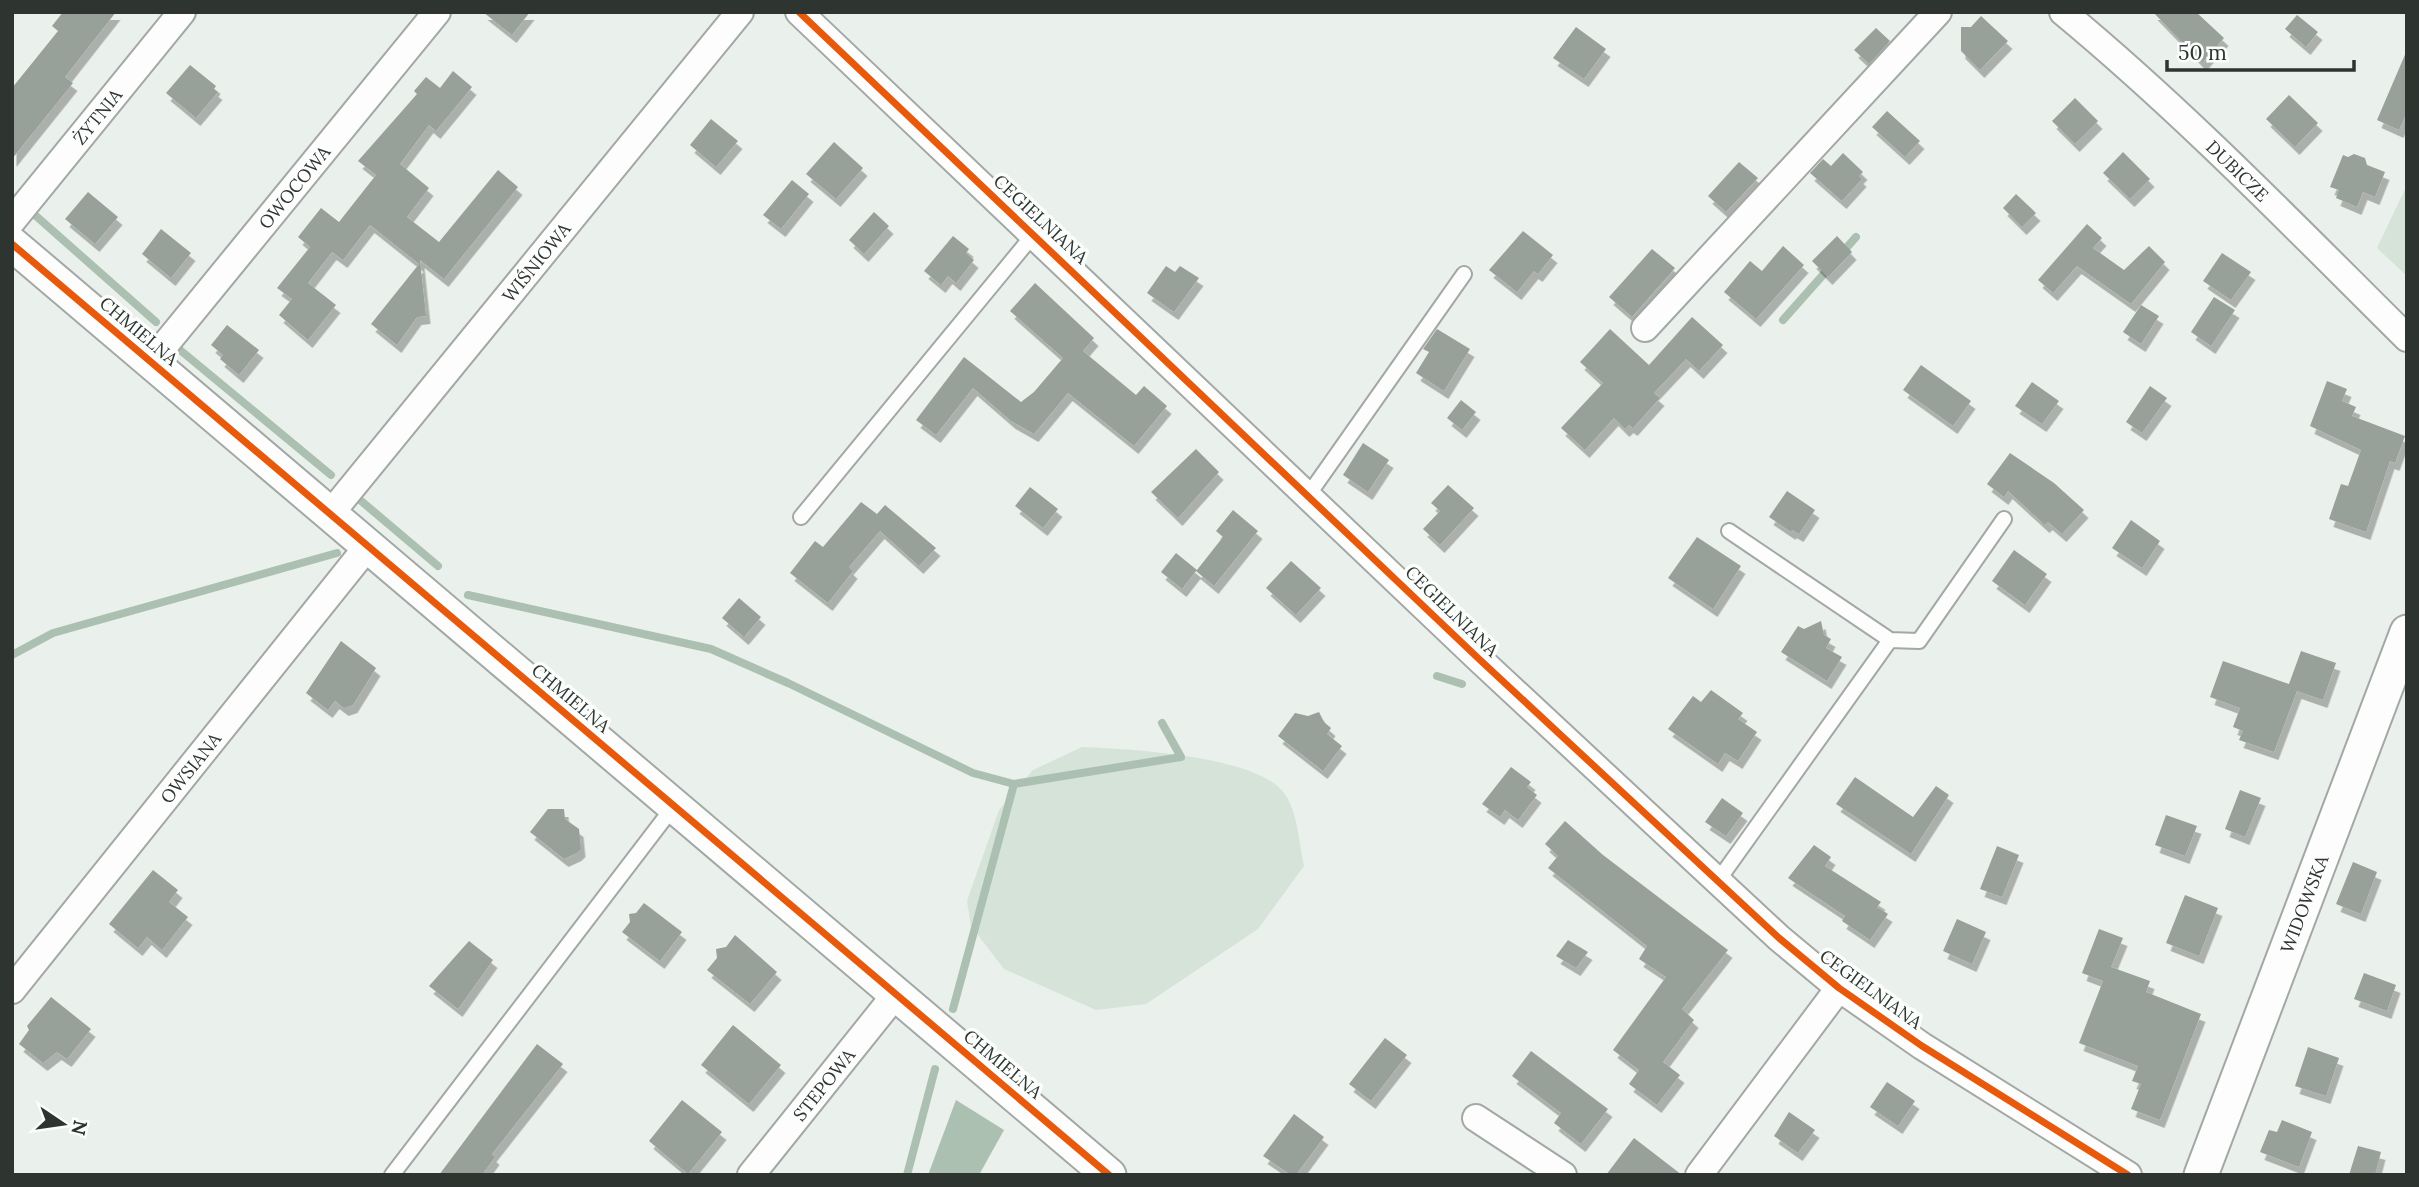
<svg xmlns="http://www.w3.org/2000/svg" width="2419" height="1187" viewBox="0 0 2419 1187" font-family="Lora,serif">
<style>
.green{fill:#d5e3d8}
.water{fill:#abc0b0}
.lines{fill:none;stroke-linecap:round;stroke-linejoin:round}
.stream{stroke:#abc0b0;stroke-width:8}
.building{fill:#98a09a;filter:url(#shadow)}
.service-casing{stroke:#a3a8a4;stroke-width:18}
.minor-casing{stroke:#a3a8a4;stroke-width:30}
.tertiary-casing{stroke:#a3a8a4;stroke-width:37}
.service{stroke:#fcfdfc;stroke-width:14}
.minor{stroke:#fcfdfc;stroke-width:26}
.tertiary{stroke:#fcfdfc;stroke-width:33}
.cycleway-casing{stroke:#fbfefc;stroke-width:11}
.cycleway{stroke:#e8590c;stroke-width:7}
.labels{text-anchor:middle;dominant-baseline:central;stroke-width:7;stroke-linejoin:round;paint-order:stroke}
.street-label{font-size:18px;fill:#2e342f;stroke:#fbfefc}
</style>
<defs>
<filter id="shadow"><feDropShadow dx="4.5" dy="8" stdDeviation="0" flood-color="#0004"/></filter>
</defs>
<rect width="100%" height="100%" fill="#eaf0eb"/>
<path class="green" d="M2407,185V276L2377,248Z
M1082,747C1126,749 1256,755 1284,793C1298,812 1299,843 1304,866L1258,929L1146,1004L1096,1010L1004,969L971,926L967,901L999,810L1033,770Z"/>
<path class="water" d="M956,1100L1004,1130L979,1175H928Z"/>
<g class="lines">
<path class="stream" d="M36,216L156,322
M1841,254L1856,237
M1783,320L1830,267
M180,350L331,475
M360,500L438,566
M468,595L711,649L788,683L973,773L1014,784L1181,757L1162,723
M12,655L53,633L337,553
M1437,676L1462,684
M953,1009L1014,784
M907,1175L935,1069"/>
</g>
<path class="building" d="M63,12H116L65,77L73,83L12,159V88L58,31L52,26Z
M483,12H530L512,35Z
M2153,12H2196L2224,38L2202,63Z
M2297,15L2318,32L2306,47L2285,29Z
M1981,16L2008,41L1980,70L1961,51V27H1971Z
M1576,27L1606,49L1584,79L1553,58Z
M1876,28L1890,41L1869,64L1854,50Z
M2407,50V112L2399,130L2377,120Z
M190,65L216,86L214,89L218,92L196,118L166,93Z
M453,71L472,87L436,131L429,125L400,164L429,188L407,217L439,242L498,170L518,187L444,279L420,260L426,316L417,317L397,345L371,324L419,264L370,225L343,260L332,252L308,283L336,305L308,340L279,315L292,299L277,288L310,247L298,237L321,208L339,222L376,175L358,161L417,94L414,91L426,77L440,88Z
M2289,95L2318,123L2295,147L2266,119Z
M2075,98L2098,121L2075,144L2052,121Z
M1887,111L1920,141L1905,157L1872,127Z
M711,119L738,141L716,167L690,145Z
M834,142L863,168L836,199L806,174Z
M2123,152L2150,179L2130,199L2103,173Z
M1843,153L1863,172L1859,176L1862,179L1842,201L1810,173L1823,159L1831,166Z
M2354,154L2365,158L2367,165L2385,172L2375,197L2363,192L2357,207L2336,198L2339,190L2330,187L2343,155L2348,157Z
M1739,162L1758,178L1726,212L1708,196Z
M792,180L809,194L781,229L763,215Z
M88,192L118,217L95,244L65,219Z
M2016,194L2036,213L2022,227L2003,208Z
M874,212L889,226L864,254L849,240Z
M2087,224L2102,238L2093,248L2124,270L2149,246L2165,262L2131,304L2077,266L2053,293L2038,280Z
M161,229L191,253L171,278L142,254Z
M1523,231L1553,255L1538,274L1534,271L1517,292L1489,270Z
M953,236L969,249L966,253L974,260L956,283L948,276L941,285L924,271Z
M1837,236L1852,252L1828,277L1812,261Z
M1783,246L1804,265L1756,319L1724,292L1750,261L1762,271Z
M1652,249L1675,268L1632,317L1609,297Z
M2222,253L2251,272L2231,300L2203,281Z
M1166,266L1175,272L1180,266L1199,278L1174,312L1147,293Z
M1035,283L1094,338L1083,351L1136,395L1144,386L1167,406L1134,446L1068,393L1034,434L1011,421L973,388L936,435L916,420L964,357L1021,402L1034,392L1063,358L1010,311Z
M2214,297L2235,310L2211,346L2191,332Z
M2141,305L2159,316L2141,344L2123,332Z
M1692,317L1723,345L1699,371L1686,359L1654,393L1660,398L1633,428L1629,425L1625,429L1614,418L1585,450L1561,428L1603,383L1580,362L1610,329L1649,365Z
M227,325L259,350L239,375L220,359L223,355L211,345Z
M1437,329L1470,349L1444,391L1416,373L1429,352L1423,349Z
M1921,365L1971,401L1953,426L1903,390Z
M2327,381L2347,389L2342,401L2356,407L2352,416L2405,436L2395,463L2390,461L2366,532L2329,519L2341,484L2348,486L2361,450L2310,426Z
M2032,382L2059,401L2042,424L2015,406Z
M2150,386L2167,398L2142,433L2126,422Z
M1461,400L1476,412L1462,430L1447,418Z
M1363,443L1389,460L1368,492L1343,475Z
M1196,449L1219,472L1178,518L1151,492Z
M2010,453L2054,483L2084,510L2062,534L2048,522L2045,525L2008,491L2004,497L1987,484Z
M1448,485L1474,508L1440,545L1423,529L1440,511L1431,503Z
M1030,487L1058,509L1043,528L1015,506Z
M1787,491L1815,510L1799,534L1792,530L1791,532L1769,517Z
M861,502L877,514L885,505L936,548L919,566L880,531L849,567L853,571L828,603L790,573L815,541L823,547Z
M1233,510L1258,531L1214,586L1196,571L1182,589L1161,572L1176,553L1197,570L1223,537L1216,531Z
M2131,520L2160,541L2142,568L2112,548Z
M1697,537L1741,566L1713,609L1668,578Z
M2014,550L2047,574L2025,605L1992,581Z
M1291,561L1321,588L1296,615L1266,588Z
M739,598L761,617L744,637L722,618Z
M1821,621L1824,635L1831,639L1826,648L1842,657L1827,681L1781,652L1798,626L1804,629Z
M341,641L376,668L353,705L344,708L335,701L328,710L306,693Z
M2301,651L2336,663L2323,700L2297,691L2274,752L2239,740L2243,731L2233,727L2240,708L2210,697L2223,661L2289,684Z
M1711,690L1743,713L1738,719L1757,732L1738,761L1725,753L1718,764L1668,729L1693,696L1701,702Z
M1319,712L1324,722L1331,728L1327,734L1342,746L1323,771L1278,736L1295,713L1308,716Z
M1511,767L1531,782L1527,787L1537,795L1518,820L1505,810L1500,817L1482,804Z
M1855,777L1913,817L1936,786L1949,795L1911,854L1836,804Z
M2240,790L2261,798L2245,837L2225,829Z
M1722,798L1743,813L1726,836L1705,822Z
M548,809H564L565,819L579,829L581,849L577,853L564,859L530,832Z
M2166,815L2197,826L2185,856L2155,845Z
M1565,821L1603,855L1728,950L1682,1009L1694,1020L1663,1062L1680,1075L1657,1105L1629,1084L1639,1070L1613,1050L1666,977L1639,959L1647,946L1548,868L1558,856L1545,844Z
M1814,845L1831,857L1825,866L1881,902L1877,907L1888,914L1870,940L1842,921L1845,916L1788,878Z
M1997,846L2019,855L2002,897L1980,889Z
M2353,862L2377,872L2361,914L2336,904Z
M153,870L178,890L169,902L188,917L162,950L147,937L138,948L109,924Z
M2185,895L2218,908L2199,956L2166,943Z
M644,903L682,932L660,961L622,932L630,922L629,914L636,913Z
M1957,919L1986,932L1972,964L1943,951Z
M2099,929L2123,938L2111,967L2150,981L2146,992L2201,1014L2160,1120L2131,1109L2141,1084L2132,1081L2138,1066L2079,1043L2103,981L2082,973Z
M735,935L777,972L750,1004L707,970L717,958L716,949L726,947Z
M1568,940L1588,952L1576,968L1556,956Z
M469,941L493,960L458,1009L429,986Z
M2364,973L2396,985L2387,1011L2354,999Z
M51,997L91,1029L67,1059L57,1052L43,1063L19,1044L29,1030L27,1026Z
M733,1025L781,1065L749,1104L701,1065Z
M1385,1038L1407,1055L1371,1101L1349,1084Z
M537,1044L563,1064L492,1154L495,1157L482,1175H439Z
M2308,1047L2339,1058L2326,1096L2295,1086Z
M1531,1051L1608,1109L1581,1144L1554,1123L1561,1113L1512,1076Z
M1887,1082L1915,1101L1898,1126L1870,1107Z
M682,1100L722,1132L688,1174L649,1141Z
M1789,1112L1815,1130L1798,1153L1774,1136Z
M1294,1114L1324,1137L1296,1175H1291L1263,1156Z
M2282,1120L2312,1132L2299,1167L2260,1152L2269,1130L2277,1132Z
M1634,1138L1682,1175H1606Z
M2358,1146L2381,1152L2375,1175H2349Z"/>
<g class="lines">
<g class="service-casing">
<path id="service" d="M1309,494L1464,274
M801,517L1034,234
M1729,531L1890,640
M1717,882L1890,640L1919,641L2004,519
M392,1175L674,806"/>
</g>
<g class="minor-casing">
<g id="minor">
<path d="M799,12L1479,659L1779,938L1839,988L1922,1046L2128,1175"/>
<path id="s1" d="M2063,12C2185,113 2295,227 2407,338"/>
<path id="s2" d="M12,221L182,12"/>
<path d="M1645,328L1938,12"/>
<path id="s3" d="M151,362L437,12"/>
<path id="s4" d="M331,513L740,12"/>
<path id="s5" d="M12,990L368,546"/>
<path d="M1476,1118L1563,1175"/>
<path id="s6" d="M751,1175L896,994"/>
<path d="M1699,1175L1839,988"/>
</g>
</g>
<g class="tertiary-casing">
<g id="tertiary">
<path d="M12,244L1109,1175"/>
<path id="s7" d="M2201,1175L2407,632"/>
</g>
</g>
<use href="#service" class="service"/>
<use href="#minor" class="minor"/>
<use href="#tertiary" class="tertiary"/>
<g class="cycleway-casing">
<path id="cycleway" d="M799,12L1479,659L1779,938L1839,988L1922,1046L2128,1175
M12,244L1109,1175"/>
</g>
<use href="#cycleway" class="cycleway"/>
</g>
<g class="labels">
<g class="street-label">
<text stroke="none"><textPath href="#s2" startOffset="135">ŻYTNIA</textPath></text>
<text stroke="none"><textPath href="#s1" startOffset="236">DUBICZE</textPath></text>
<text stroke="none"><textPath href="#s3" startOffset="226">OWOCOWA</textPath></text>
<text transform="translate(1041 219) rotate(43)">CEGIELNIANA</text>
<text stroke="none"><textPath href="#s4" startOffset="324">WIŚNIOWA</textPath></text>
<text transform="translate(139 331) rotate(40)">CHMIELNA</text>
<text transform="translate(1452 611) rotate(44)">CEGIELNIANA</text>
<text transform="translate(571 698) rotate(40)">CHMIELNA</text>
<text stroke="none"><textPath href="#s5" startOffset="285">OWSIANA</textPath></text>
<text stroke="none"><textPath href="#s7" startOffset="290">WIDOWSKA</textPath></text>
<text transform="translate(1871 989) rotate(36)">CEGIELNIANA</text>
<text transform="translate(1003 1064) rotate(40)">CHMIELNA</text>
<text stroke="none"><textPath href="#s6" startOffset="116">STEPOWA</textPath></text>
</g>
</g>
<rect width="2419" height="1187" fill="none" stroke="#2e342f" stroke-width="28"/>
<g transform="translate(63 1124) rotate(103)" stroke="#fbfefc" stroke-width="5" paint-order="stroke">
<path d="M0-5L12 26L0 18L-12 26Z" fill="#2e342f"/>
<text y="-10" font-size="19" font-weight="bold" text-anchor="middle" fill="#2e342f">N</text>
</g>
<path d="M2167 60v10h187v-10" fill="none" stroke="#2e342f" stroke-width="3.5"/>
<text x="2178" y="60" font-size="21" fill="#2e342f" stroke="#fbfefc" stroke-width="5" paint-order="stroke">50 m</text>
</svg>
